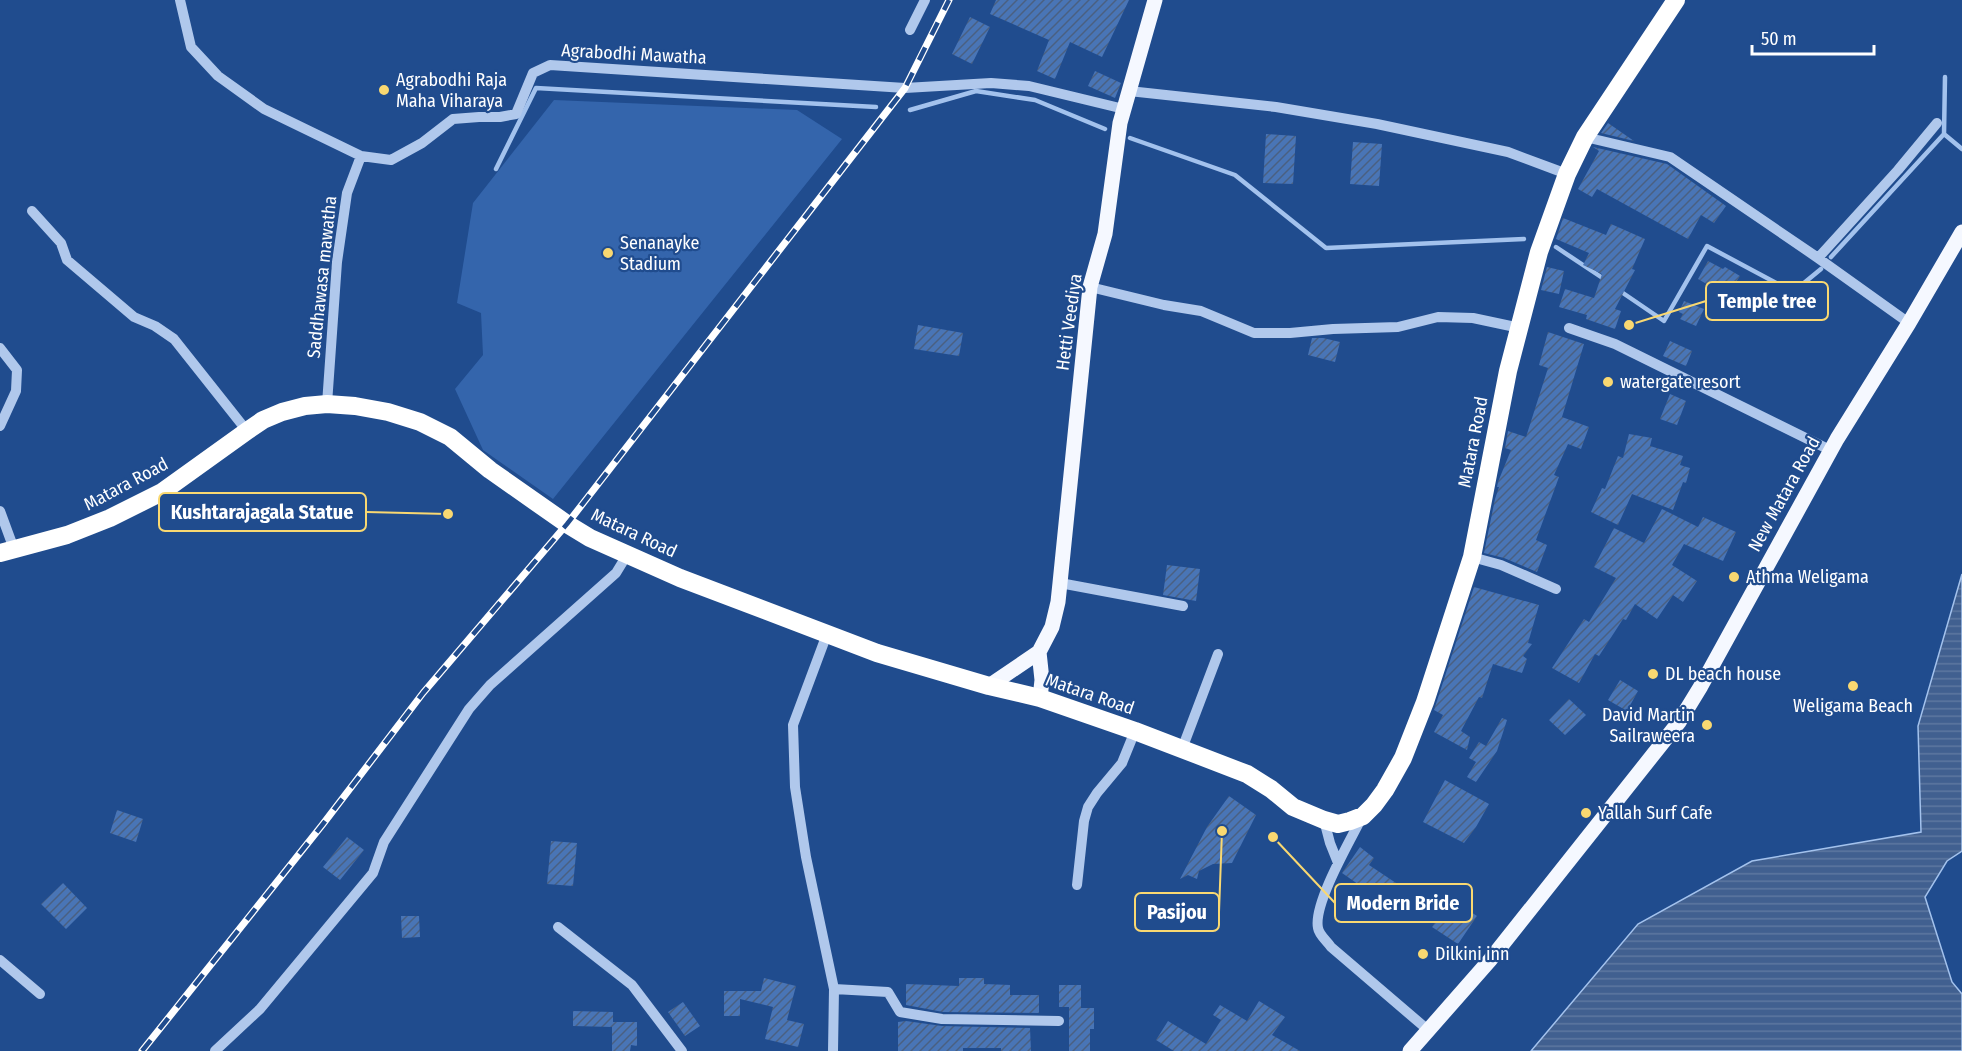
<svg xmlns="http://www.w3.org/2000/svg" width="1962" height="1051" viewBox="0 0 1962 1051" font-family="'Fira Sans Condensed',sans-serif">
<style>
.grass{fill:#3465ac}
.water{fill:url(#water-rules);stroke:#a3c2ed;stroke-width:1.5}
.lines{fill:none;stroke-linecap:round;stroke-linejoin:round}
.stream{stroke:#a3c2ed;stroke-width:4.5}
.building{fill:url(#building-hatch)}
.minor{stroke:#b0c8ec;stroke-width:10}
.major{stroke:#f5f8ff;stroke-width:15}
.highway{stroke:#fff;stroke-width:18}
.rail-casing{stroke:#fff;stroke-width:7}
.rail{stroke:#204c8e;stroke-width:4.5;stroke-dasharray:14;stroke-linecap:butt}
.poi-dot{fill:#f9d871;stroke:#204c8e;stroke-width:2}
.labels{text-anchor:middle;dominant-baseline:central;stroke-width:4.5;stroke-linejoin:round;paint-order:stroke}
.street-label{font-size:18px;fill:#fff;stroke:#204c8e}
.poi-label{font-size:18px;fill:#fff;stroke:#204c8e;text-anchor:start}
.leader{fill:none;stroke:#f9d871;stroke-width:2}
.callout-dot{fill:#f9d871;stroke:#204c8e;stroke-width:2}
.callout{fill:#204c8e;stroke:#f9d871;stroke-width:2}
.callout-label{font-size:20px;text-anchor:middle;font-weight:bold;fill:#fff}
</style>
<defs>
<pattern id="water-rules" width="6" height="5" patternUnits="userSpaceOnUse" patternTransform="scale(1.5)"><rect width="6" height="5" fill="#416090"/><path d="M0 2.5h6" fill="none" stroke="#5e78a1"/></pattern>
<pattern id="building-hatch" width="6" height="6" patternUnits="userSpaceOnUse" patternTransform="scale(1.5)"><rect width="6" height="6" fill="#4975b6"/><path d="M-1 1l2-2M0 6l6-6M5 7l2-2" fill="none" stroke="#4a6081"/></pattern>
</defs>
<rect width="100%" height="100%" fill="#204c8e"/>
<path class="grass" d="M554,100L797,110L842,139L553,499L483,450L455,389L483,355L481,313L457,303L473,203Z"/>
<path class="water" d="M1962,574V851L1947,861L1925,897L1952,982L1962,994V1051H1531L1638,924L1752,861L1921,832L1918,726Z"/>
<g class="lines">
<path class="stream" d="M910,110L976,91L1035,100L1105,129
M1944,134L1945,77
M1130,138L1235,175L1326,248L1524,239
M496,169L536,88L876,107
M1556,247L1604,279
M1831,257L1944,134L1962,149
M1620,291L1664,321L1707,246L1793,292L1821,269"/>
</g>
<path class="building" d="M996,0H1129L1102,57L1070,42L1055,79L1037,71L1049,40L990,14Z
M970,17L990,27L972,64L952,54Z
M1095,71L1121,83L1115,98L1088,86Z
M1608,123L1634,141L1601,133Z
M1266,134L1296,136L1293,184L1263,183Z
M1353,142L1382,144L1379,186L1350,184Z
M1593,147L1667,164L1726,206L1714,223L1701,215L1688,239L1597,189L1592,197L1578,189L1599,151Z
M1563,218L1606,235L1611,224L1645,239L1632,269L1635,270L1615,309L1621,311L1615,329L1586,319L1587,315L1559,307L1565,289L1594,298L1602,274L1583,265L1589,253L1556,239Z
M1708,261L1723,269L1725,267L1740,276L1727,296L1698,279Z
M1547,267L1564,271L1559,294L1541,290Z
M1684,301L1704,309L1696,326L1680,319L1683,314L1679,312Z
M918,325L963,333L959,356L914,349Z
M1548,332L1584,344L1562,417L1589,427L1581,449L1568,444L1554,475L1559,477L1536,540L1547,545L1537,572L1504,558L1484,553L1495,499L1499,487H1497L1498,482L1511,450L1505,448L1508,431L1526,437L1548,368L1539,365Z
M1312,338H1323L1340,342L1335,362L1308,355Z
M1670,341L1692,351L1686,366L1663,356Z
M1670,394L1686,401L1677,425L1660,419Z
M1629,434L1652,438L1650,446L1683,456L1680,465L1690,468L1686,483L1683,482L1673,510L1632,494L1618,525L1591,512L1602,488L1605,489L1618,456L1623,458Z
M1662,509L1698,527L1703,517L1736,532L1723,561L1684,544L1672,565L1697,581L1683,602L1673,595L1657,619L1635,604L1626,620L1623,619L1599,656L1595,654L1579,683L1552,668L1584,619L1589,622L1616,578L1594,567L1614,528L1644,543Z
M1167,565L1200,569L1196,601L1163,595Z
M1474,587L1539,605L1528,643L1532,644L1523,656L1527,659L1522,673L1493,664L1482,698L1479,697L1461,731L1470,737L1467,750L1434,732L1443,715L1434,710Z
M1620,680L1638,691L1627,711L1608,700Z
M1569,699L1586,715L1565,735L1549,720Z
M1502,718L1507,720L1497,751L1476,782L1467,777L1476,762L1469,758L1479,742L1486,746Z
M1445,780L1489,804L1476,827L1464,843L1423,822Z
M1229,796L1256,815L1232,863L1213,864L1199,871L1197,879L1188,875L1180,879L1207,827Z
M117,810L143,819L136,842L110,833Z
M347,837L364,850L340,880L323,867Z
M551,841L577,843L573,886L547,884Z
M1360,847L1374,858L1369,865L1396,883L1394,885L1418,904L1406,920L1390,908L1391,907L1342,873Z
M63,883L87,908L66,929L41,904Z
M1451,899L1477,916L1458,944L1432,927Z
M401,916H419L420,937L402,938Z
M764,978L796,986L787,1020L804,1024L798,1047L765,1039L773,1007L740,999V1016H724V991H761Z
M959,978H984V984L1010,985V995H1039V1013L943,1012L906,1005V984L959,986Z
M1059,985H1081V1008H1094V1029H1090V1051H1069V1007H1059Z
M1259,1001L1285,1017L1272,1035L1300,1051H1174L1156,1040L1168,1021L1206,1044L1221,1020L1213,1015L1220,1005L1247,1021Z
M683,1002L700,1026L685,1036L668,1012Z
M573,1011L613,1012V1022H637V1046L631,1045L630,1051H612V1027L573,1026Z
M906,1021L942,1026L1030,1028L1031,1051H1001V1048H963V1051H898V1022Z"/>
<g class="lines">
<path class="minor" d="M180,0L191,47L218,76L264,109L361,156L391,160L422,143L453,119L479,117H500L516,114L533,73L550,65L905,88L991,83L1029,86L1124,109
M910,30L925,0
M1129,91L1276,107L1377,124L1508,152L1567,174
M1585,137L1670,157L1818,258L1909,323
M32,211L61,243L67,260L134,317L155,326L174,339L247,431
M1818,258L1898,170L1937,123
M1090,287L1164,305L1201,311L1254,333H1290L1333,329L1398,327L1438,317L1473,318L1520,328
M1569,328L1615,344L1830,450
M0,348L17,370L16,391L0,426
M327,404L337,262L347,193L361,156
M0,511L14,549
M1472,557L1501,565L1556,589
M1060,583L1183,606
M827,634L793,725L795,787L806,857L834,989L833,1051
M1182,749L1218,654
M1362,817C1350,841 1313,904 1318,928C1319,935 1327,941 1331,947L1428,1030
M1324,820L1330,843L1338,863
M1077,885L1084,821L1088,807L1097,793L1122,763L1135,731
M558,927L632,985L682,1051
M0,960L40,994
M834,989L888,992L900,1012L942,1019L1059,1021
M215,1051L260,1009L373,873L384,842L469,709L490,685L616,573L627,555"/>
<path class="major" d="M1039,652L1042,680L1040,698
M989,686L1039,652L1052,627L1058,602L1060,583L1090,287L1105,234L1120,123L1155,0
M1410,1051L1490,960L1679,722L1701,686L1837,439L1909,323L1962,232"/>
<path class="highway" d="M0,553L67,535L110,518L162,492L247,431L263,420L282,412L305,406L327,404L355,406L388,412L420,422L450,437L490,470L567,524L590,538L680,578L877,653L989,686L1040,698L1135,731L1247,774L1271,789L1293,807L1324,820L1338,824L1350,821L1363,816L1374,805L1385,790L1403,758L1425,702L1472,557L1508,371L1539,252L1567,174L1585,137L1676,0"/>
<g class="rail-casing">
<path id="rail" d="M142,1051L323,824L423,693L567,524L905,88L949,0"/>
</g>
<use href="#rail" class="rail"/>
</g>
<g class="poi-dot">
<circle cx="384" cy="90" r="6"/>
<circle cx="608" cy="253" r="6"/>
<circle cx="1608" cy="382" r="6"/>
<circle cx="1734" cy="577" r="6"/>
<circle cx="1653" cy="674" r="6"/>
<circle cx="1853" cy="686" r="6"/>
<circle cx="1707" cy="725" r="6"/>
<circle cx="1586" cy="813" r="6"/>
<circle cx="1423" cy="954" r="6"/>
</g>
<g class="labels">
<g class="street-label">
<text transform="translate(634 54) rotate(3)">Agrabodhi Mawatha</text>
<text transform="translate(322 277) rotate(-84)">Saddhawasa mawatha</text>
<text transform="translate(1069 322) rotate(-82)">Hetti Veediya</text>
<text transform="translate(1473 442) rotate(-79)">Matara Road</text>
<text transform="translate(126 484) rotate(-28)">Matara Road</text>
<text transform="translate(1784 494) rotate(-61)">New Matara Road</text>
<text transform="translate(634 533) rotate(25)">Matara Road</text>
<text transform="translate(1090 694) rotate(19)">Matara Road</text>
</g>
<g class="poi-label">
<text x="396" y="80">Agrabodhi Raja<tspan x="396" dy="21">Maha Viharaya</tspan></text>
<text x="620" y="243">Senanayke<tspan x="620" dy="21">Stadium</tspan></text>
<text x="1620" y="382">watergate resort</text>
<text x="1746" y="577">Athma Weligama</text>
<text x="1665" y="674">DL beach house</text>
<text x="1853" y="706" text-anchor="middle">Weligama Beach</text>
<text x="1695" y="715" text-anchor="end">David Martin<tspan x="1695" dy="21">Sailraweera</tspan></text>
<text x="1598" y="813">Yallah Surf Cafe</text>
<text x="1435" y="954">Dilkini inn</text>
</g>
</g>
<path class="leader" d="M1629 325L1706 301M448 514L366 512M1273 837L1335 903M1222 831L1219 912"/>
<g class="callout-dot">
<circle cx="1629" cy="325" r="6"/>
<circle cx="448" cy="514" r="6"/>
<circle cx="1273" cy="837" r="6"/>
<circle cx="1222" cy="831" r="6"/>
</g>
<g class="callout">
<rect x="1706" y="282" width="122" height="38" rx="6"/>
<rect x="159" y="493" width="207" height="38" rx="6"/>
<rect x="1335" y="884" width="137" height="38" rx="6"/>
<rect x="1135" y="893" width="84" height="38" rx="6"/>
</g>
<g class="callout-label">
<text x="1767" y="308">Temple tree</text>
<text x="262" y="519">Kushtarajagala Statue</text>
<text x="1403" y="910">Modern Bride</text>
<text x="1177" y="919">Pasijou</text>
</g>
<path d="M1752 45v9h122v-9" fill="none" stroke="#ffffff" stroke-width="3"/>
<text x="1761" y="45" font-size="18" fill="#ffffff" stroke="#204c8e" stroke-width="4.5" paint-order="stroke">50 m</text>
</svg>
